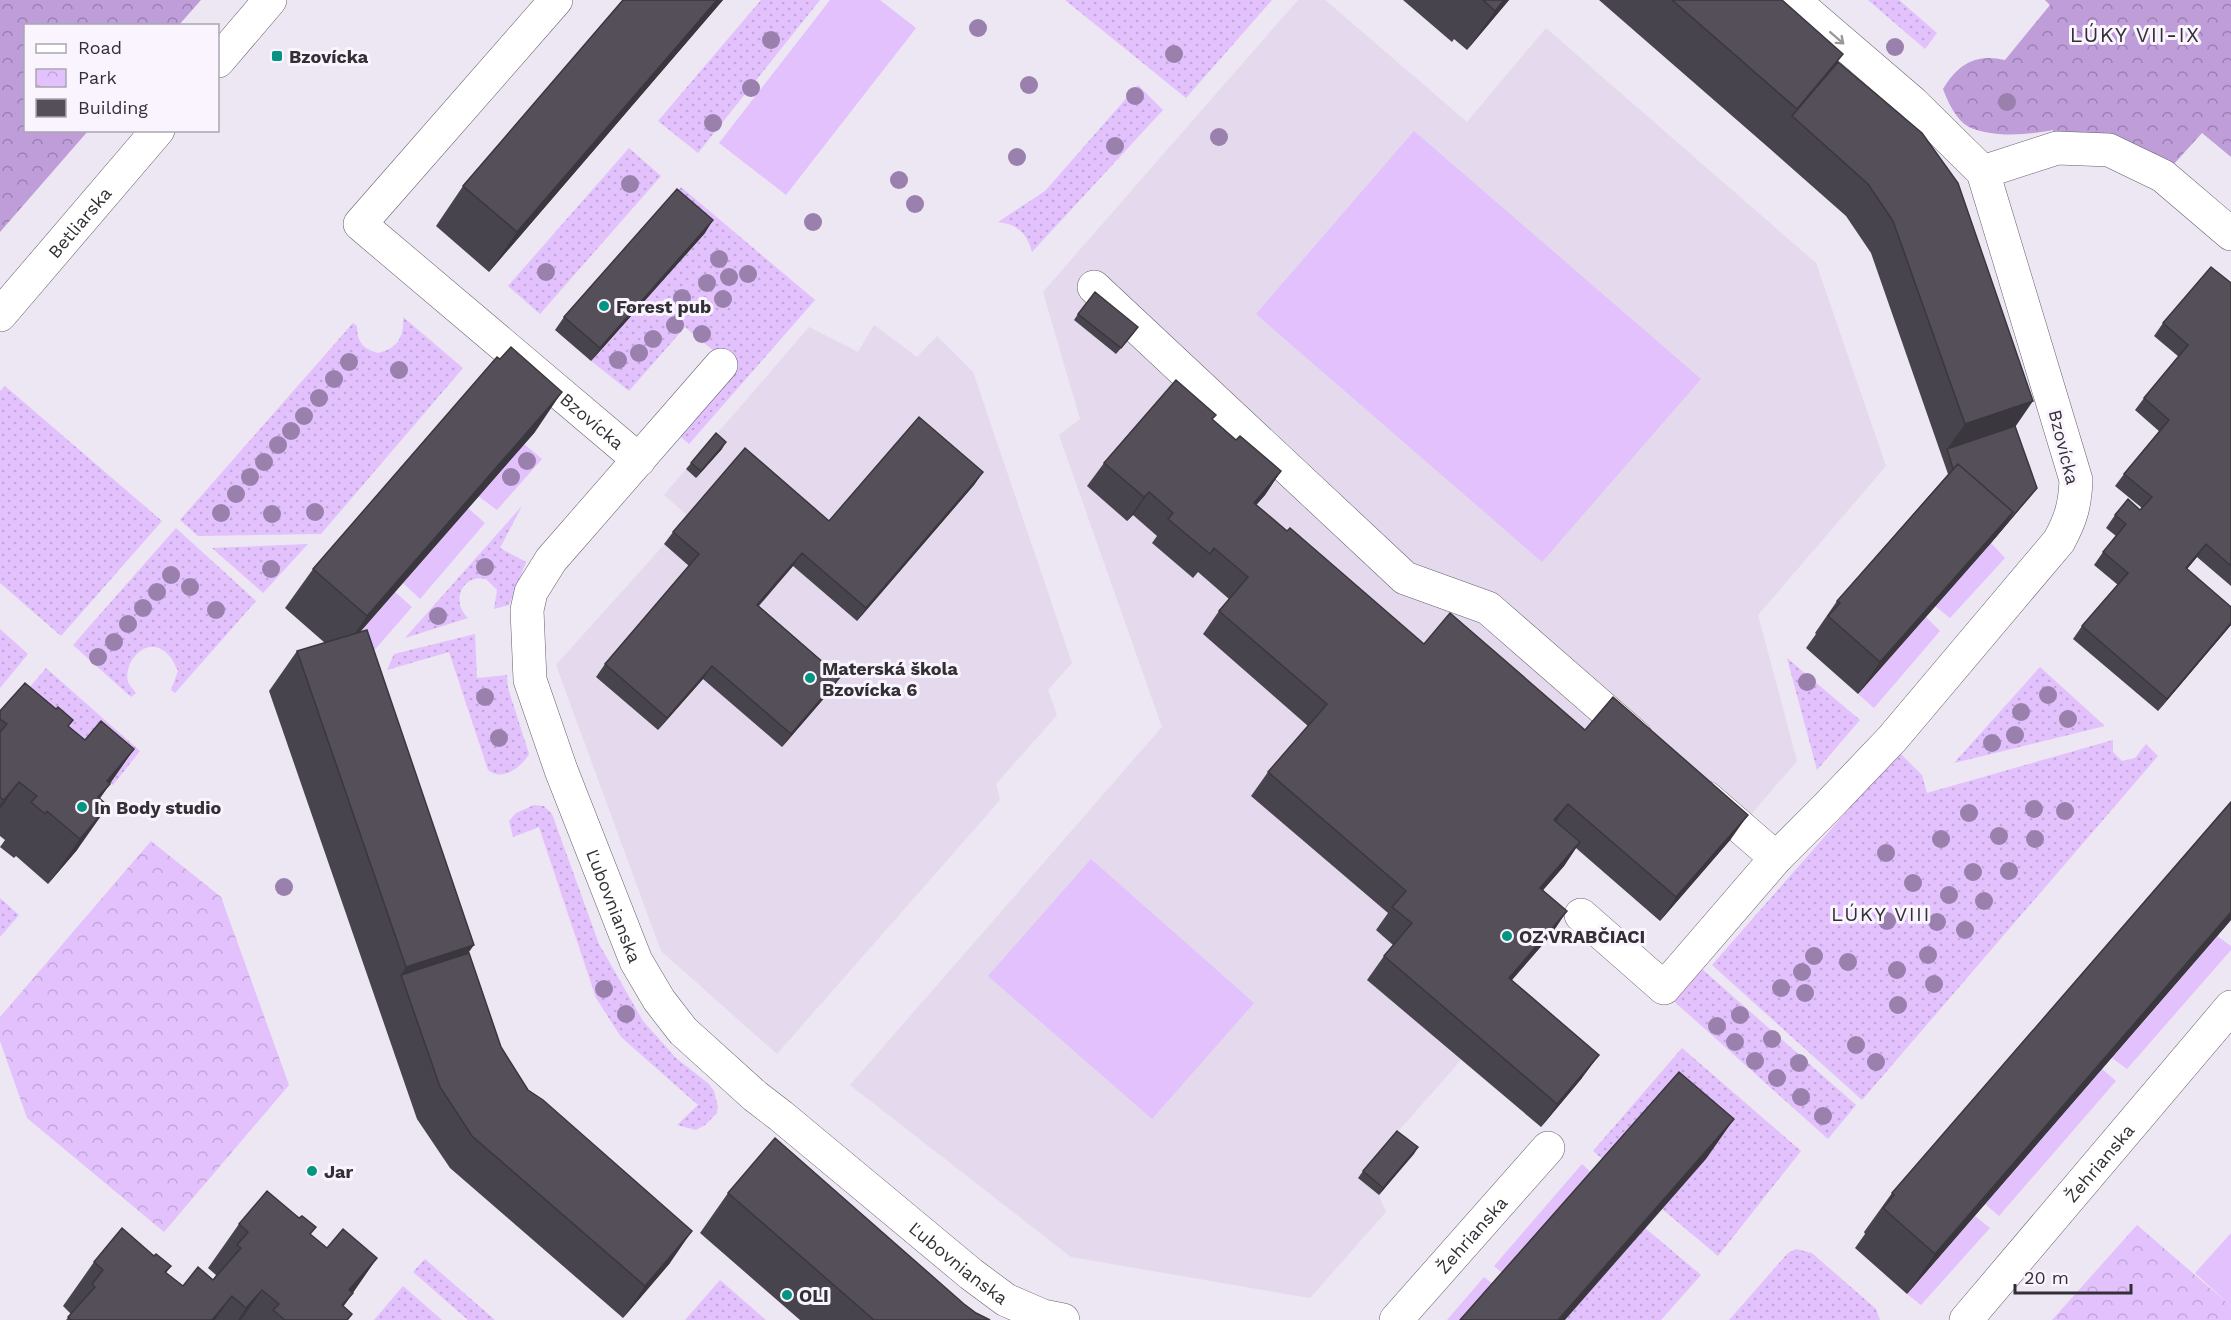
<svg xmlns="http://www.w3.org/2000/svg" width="2231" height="1320" viewBox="0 0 2231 1320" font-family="'Work Sans',sans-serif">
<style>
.built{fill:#e4d9ed}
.grass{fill:url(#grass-dots)}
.forest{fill:url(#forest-crowns)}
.park{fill:url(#park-crowns)}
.garden{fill:#e2c1fd}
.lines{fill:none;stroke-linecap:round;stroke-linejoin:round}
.minor-casing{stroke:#66606b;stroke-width:34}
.minor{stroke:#fff;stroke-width:33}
.tree{fill:#9a80ad}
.wall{fill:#48444d}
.shaded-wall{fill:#3b373e}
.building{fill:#544f59;stroke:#3b373e;stroke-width:1.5}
.oneway{stroke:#99989a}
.poi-dot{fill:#039482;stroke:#faf4ff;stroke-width:2}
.labels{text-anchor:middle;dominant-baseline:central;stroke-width:6;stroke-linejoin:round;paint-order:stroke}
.poi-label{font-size:18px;font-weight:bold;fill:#333035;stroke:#faf4ff;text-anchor:start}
.street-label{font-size:18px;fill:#333035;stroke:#faf4ff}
.neighbourhood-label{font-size:20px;letter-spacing:1.5px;fill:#333035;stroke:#faf4ff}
.quarter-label{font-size:21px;letter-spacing:1.5px;fill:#333035;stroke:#faf4ff}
</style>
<defs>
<pattern id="grass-dots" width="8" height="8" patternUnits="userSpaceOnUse" patternTransform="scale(1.5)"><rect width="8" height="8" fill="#e2c1fd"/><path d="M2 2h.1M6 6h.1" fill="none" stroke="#c2a6d9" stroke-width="1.8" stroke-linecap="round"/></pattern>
<pattern id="forest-crowns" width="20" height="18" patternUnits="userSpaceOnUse" patternTransform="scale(1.5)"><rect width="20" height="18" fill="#be9dd9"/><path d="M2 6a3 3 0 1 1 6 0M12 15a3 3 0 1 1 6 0" fill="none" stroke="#9b80b1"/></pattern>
<pattern id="park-crowns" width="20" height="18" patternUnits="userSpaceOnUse" patternTransform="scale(1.5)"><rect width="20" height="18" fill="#e2c1fd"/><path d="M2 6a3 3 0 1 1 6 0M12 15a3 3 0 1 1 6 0" fill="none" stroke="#c2a6d9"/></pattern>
</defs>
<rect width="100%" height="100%" fill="#ede6f3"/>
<path class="built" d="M1298,0H1325L1467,122L1546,28L1816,263L1886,466L1758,615L1797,761L1660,921L1552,828L1538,844L1564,866L1524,912L1551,935L1493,1001L1582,1078L1541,1127L1461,1060L1358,1177L1379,1195L1386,1212L1310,1298L1071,1257L850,1085L1162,727L1059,435L1080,419L1043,292Z
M874,325L917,357L937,336L973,372L1072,663L1048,690L1057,715L996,784L1000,800L777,1054L661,951L556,665L689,517L664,495L809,327L858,352Z"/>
<path class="grass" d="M761,0H820L698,153L658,121Z
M1065,0H1272L1186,98Z
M1868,0H1899L1937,33L1925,49Z
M1138,85L1163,110L1032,252C1027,234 1018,224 998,222L1045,191Z
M629,148L661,176L540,314L508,286Z
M681,187L815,300L689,444L675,432L732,366L685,327L629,391L591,361L704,233L668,202Z
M403,317L463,368L321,534L198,536L180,520L353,323L357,326C357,342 363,349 378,353C397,349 405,336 403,317Z
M5,386L162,521L61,636L0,583V391Z
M522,506L500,548L526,562L509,605L494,609L497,590L486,579C463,573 450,601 468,618L405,638Z
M176,528L256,601L175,693L171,690L178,671C174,662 170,654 161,649C143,639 123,664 128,682C129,685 134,690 136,693L131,697L73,645Z
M308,544L263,593L212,548Z
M0,629L28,654L0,688Z
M475,634L477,678L507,675L508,688L529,754C522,767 502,782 488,770L449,652L387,670L394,654Z
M1787,658L1860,720L1817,770Z
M2040,667L2105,726L1954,763Z
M46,668L140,751L113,785L17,702Z
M2113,740V752L2122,761L2135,758L2146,744L2158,756L1862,1100L1712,965L1899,752L1922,775L1927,793Z
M534,805L544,806L552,814L599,944L643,1021L676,1058L709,1084L714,1091L718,1107L716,1114L705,1125L696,1130L677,1125L698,1105L621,1037L596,998L539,827L513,837L509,821L516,813Z
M0,898L19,915L0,937Z
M1694,962L1856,1105L1828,1139L1667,995Z
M1682,1048L1801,1151L1718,1256L1593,1151Z
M1645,1228L1701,1275L1661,1320H1565Z
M1796,1249L1812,1253L1876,1309L1880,1320H1729L1788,1253Z
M425,1259L495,1320H468L413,1272Z
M720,1280L766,1320H685Z
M403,1286L442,1320H374Z"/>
<path class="forest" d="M0,0H201L179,25L26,26V130L88,131L0,232Z
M2045,0H2231V157L2202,133L2163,176L2057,148L2053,130C2028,135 1993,138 1969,127C1956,120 1948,102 1943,89C1958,64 1976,53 2005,60L2050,5Z"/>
<path class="park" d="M151,841L221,897L289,1085L164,1232L27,1118L0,1041V1017Z
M2137,1225L2231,1306V1320H2052Z"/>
<path class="garden" d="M830,0H880L916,28L786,195L719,143Z
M1414,131L1701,379L1542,562L1256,314Z
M524,444L542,459L497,510L478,496Z
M468,508L485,523L420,599L403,583Z
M1991,543L2005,558L1950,618L1935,606Z
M395,592L412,607L364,662L339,656Z
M1926,617L1940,631L1874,708L1858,694Z
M1091,859L1254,1003L1152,1119L988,976Z
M2217,936L2231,946V950L2127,1069L2112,1058Z
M2102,1069L2116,1081L1999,1216L1985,1204Z
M1582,1164L1595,1176L1506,1276L1494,1266Z
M1975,1216L1990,1228L1921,1305L1907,1294Z
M2231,1233V1306L2195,1273Z
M1484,1277L1497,1287L1468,1320H1447Z"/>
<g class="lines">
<g class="minor-casing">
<g id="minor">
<path id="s1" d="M556,0L360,224L639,460"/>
<path d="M218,61L270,0"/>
<path d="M1983,172L2057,148L2109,150L2163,176L2231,234"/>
<path d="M1094,287L1405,578L1488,608L1636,737"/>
<path id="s2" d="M0,315L158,130"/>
<path id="s3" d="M721,365L551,560L531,592L527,610L530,680L561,770L636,961L659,1000L683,1031L755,1096L781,1116L971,1274L1006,1300L1043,1316L1063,1320"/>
<path d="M1707,798L1776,858"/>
<path d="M1581,915L1664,988L1776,858L1827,807L1892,739L2059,541C2071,519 2075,505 2076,480L1983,172L1913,103L1793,0"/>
<path id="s4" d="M1396,1320L1548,1148"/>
<path id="s5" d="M1966,1320L2231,1007"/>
</g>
</g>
<use href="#minor" class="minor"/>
</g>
<g class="tree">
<circle cx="978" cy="28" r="9"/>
<circle cx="771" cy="40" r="9"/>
<circle cx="1895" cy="47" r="9"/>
<circle cx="1174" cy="54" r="9"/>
<circle cx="1029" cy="85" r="9"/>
<circle cx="751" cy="88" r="9"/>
<circle cx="1135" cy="96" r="9"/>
<circle cx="2007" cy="102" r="9"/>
<circle cx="713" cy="123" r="9"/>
<circle cx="1219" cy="137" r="9"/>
<circle cx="1115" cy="146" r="9"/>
<circle cx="1017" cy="157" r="9"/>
<circle cx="899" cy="180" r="9"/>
<circle cx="630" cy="184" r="9"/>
<circle cx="915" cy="204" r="9"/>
<circle cx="813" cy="222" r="9"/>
<circle cx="719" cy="259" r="9"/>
<circle cx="546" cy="272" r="9"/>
<circle cx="748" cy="274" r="9"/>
<circle cx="729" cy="277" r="9"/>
<circle cx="707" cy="283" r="9"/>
<circle cx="682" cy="298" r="9"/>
<circle cx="723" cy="299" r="9"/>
<circle cx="675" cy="325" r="9"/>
<circle cx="702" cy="334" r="9"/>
<circle cx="653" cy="339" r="9"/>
<circle cx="639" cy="353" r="9"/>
<circle cx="618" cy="360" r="9"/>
<circle cx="349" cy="362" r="9"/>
<circle cx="399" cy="370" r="9"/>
<circle cx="334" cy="379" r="9"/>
<circle cx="319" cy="398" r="9"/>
<circle cx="304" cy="416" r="9"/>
<circle cx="291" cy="431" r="9"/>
<circle cx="278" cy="445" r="9"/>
<circle cx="527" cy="461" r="9"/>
<circle cx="264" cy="462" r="9"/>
<circle cx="250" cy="477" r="9"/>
<circle cx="511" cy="477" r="9"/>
<circle cx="236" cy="494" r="9"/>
<circle cx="315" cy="512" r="9"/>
<circle cx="221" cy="513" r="9"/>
<circle cx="272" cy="514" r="9"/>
<circle cx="485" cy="567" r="9"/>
<circle cx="271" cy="569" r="9"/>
<circle cx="171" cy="575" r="9"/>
<circle cx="190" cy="587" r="9"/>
<circle cx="157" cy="592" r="9"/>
<circle cx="143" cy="608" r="9"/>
<circle cx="216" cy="610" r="9"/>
<circle cx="438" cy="616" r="9"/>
<circle cx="128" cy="624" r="9"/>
<circle cx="114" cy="642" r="9"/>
<circle cx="98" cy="657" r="9"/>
<circle cx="1807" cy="682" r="9"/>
<circle cx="2048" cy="695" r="9"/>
<circle cx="485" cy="697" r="9"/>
<circle cx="2021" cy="712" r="9"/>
<circle cx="2068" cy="719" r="9"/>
<circle cx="2015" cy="735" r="9"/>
<circle cx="499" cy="738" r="9"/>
<circle cx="1992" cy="743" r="9"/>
<circle cx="2034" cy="809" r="9"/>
<circle cx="2065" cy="811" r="9"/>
<circle cx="1969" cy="813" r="9"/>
<circle cx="1999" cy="836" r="9"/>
<circle cx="1941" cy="839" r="9"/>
<circle cx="2035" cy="839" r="9"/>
<circle cx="1886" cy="853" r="9"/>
<circle cx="2009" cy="871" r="9"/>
<circle cx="1973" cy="872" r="9"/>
<circle cx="1913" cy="883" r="9"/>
<circle cx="284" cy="887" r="9"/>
<circle cx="1949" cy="895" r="9"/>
<circle cx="1984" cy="901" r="9"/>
<circle cx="1887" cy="921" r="9"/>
<circle cx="1937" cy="922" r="9"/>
<circle cx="1965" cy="930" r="9"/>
<circle cx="1928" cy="955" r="9"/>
<circle cx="1814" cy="956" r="9"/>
<circle cx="1848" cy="962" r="9"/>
<circle cx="1897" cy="970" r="9"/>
<circle cx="1802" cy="972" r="9"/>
<circle cx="1934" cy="984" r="9"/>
<circle cx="1781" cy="988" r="9"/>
<circle cx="604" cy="989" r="9"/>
<circle cx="1805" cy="993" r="9"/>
<circle cx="1898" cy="1005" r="9"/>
<circle cx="626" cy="1014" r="9"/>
<circle cx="1740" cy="1015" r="9"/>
<circle cx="1717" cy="1026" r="9"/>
<circle cx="1772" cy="1039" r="9"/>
<circle cx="1735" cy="1042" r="9"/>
<circle cx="1856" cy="1045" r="9"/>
<circle cx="1755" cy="1061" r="9"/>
<circle cx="1876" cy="1062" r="9"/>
<circle cx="1799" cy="1063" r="9"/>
<circle cx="1777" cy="1078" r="9"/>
<circle cx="1801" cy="1097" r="9"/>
<circle cx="1823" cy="1116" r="9"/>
</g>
<path class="wall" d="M623,0H723L489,272L436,226L463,186Z
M1403,0H1509L1467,50L1454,39L1452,42Z
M1599,0H1782L1838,62L2015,426L2037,488L1991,543L1858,694L1806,648L1816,634L1815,633L1837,601L1948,474L1871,253L1846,216L1769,148Z
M705,233L591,361L555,330L564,317Z
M2231,283V586L2197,557L2187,569L2231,625L2158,711L2073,639L2082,626L2118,585L2094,565L2103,552L2116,536L2106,528L2115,515L2140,510L2142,508L2115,486L2124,474L2160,432L2135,410L2144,398L2179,357L2154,336L2163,323Z
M1078,314L1134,333L1116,354L1074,320Z
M1212,420L1236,440L1281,471L1265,495L1256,505L1287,531L1424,644L1585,730L1731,839L1660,921L1576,848L1564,866L1543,890L1551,935L1511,980L1582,1078L1541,1127L1367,980L1384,956L1393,945L1376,930L1388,913L1251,796L1268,772L1308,726L1203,634L1219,611L1229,599L1198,572L1193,578L1152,543L1157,536L1133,515L1127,521L1087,486L1104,463Z
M535,432L360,632L501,1047L528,1090L670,1263L623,1318L450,1168L417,1119L269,691L297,651L325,643L285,608L313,569Z
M722,449L696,478L686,469L691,463Z
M983,472L974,485L857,621L793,566L759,606L840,677L832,689L782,747L703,679L658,730L596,677L605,664L689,566L664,544L673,532L829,521Z
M0,711L69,727L85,740L134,749L100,798L77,850L48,884L16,856L14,858L0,847L5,840L0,836Z
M2231,920L1907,1294L1855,1248L1865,1234L1864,1232L1892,1193Z
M1418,1147L1379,1195L1358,1178L1363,1171Z
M728,1193L964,1304L976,1313L990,1320H800L700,1233Z
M299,1218L316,1227L310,1234L327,1248L377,1258L343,1306L352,1314L348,1320H66L71,1314L63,1306L94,1262L154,1256L171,1266L166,1273L183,1286L213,1280L216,1275L208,1268L239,1224Z"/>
<path class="shaded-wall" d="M717,0H723L489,272L517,232Z
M1504,0H1509L1467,50L1495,11Z
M713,220L705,233L591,361L600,348Z
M562,392L535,432L339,656L367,616Z
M2033,401L2011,433L1947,449L1965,424Z
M726,442L722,449L696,478L701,471Z
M1281,471L1265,495L1237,527L1254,503Z
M983,472L974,485L857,621L866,608Z
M2037,488L1991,543L1858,694L1880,662L2013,512Z
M1149,492L1133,515L1127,521L1144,497Z
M2206,544L2197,557L2177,581L2186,568Z
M802,553L793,566L748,617L757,605Z
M2231,623V625L2158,711L2167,699Z
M712,666L703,679L658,730L667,718Z
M840,677L832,689L782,747L791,734Z
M134,749L108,786L110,784L79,828L107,781Z
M19,782L0,809V805L4,800Z
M1568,804L1552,827L1554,820Z
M108,806L77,850L48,884L80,839Z
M1748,815L1731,839L1660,921L1676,897Z
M1580,842L1564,866L1524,912L1540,888Z
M1567,911L1551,935L1493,1002L1509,978Z
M2231,912V920L1907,1294L1935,1254Z
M474,945L446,984L401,975L406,967Z
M1599,1055L1582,1078L1541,1127L1557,1104Z
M1734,1119L1706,1159L1565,1320H1558Z
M1418,1147L1414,1154L1379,1195L1383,1188Z
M692,1231L670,1263L623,1318L645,1286Z
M377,1258L346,1303L333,1320L349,1290Z
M262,1290L241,1320H238L246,1308Z
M232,1296L215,1320H212Z"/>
<path class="building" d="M623,0H717L517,232L463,186Z
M1483,0H1504L1495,11Z
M1672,0H1782L1843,54L1797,109Z
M1838,62L1922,133L1958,183L2033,401L1965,424L1893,221L1868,184L1792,116Z
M677,189L713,220L600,348L564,317Z
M2211,267L2231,283V566L2206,544L2186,568L2231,607V623L2167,699L2082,626L2128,573L2103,552L2126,524L2115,515L2128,499L2140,510L2152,497L2124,474L2169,420L2144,398L2188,345L2163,323Z
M1095,292L1138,327L1121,348L1078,314Z
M511,347L562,392L367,616L313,569L497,357L500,359Z
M1176,380L1216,415L1212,419L1236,440L1240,436L1281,471L1254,503L1287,531L1290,528L1424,644L1450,613L1585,730L1613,697L1748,815L1676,897L1568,804L1554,820L1580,842L1540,888L1567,911L1509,978L1599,1055L1557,1104L1384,956L1412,923L1392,907L1406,891L1268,772L1327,704L1219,611L1248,577L1214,548L1210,554L1168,519L1173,513L1149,492L1144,497L1104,463Z
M919,417L983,472L866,608L802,553L757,605L840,677L791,734L712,666L667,718L605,664L699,554L673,532L745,448L829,521Z
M2015,426L2037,488L1995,537L2013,512L1958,464L1953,469L1947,449Z
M716,433L726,442L701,471L691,463Z
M1958,464L2013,512L1880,662L1828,616L1840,603L1837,601Z
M367,630L474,945L406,967L297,651Z
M25,683L56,709L58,707L73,720L68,726L85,740L101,721L134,749L107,781L110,784L98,797L108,806L80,839L47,811L45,814L31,802L37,796L19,782L4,800L0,797V732L7,724L0,719V711Z
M2231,802V912L1935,1254L1883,1208L1894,1195L1892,1193Z
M469,953L501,1047L528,1090L543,1100L692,1231L645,1286L472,1136L440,1087L401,975Z
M1679,1072L1734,1119L1558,1320H1460Z
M1397,1131L1418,1147L1383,1188L1363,1171Z
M775,1138L964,1304L976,1313L990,1320H874L728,1193Z
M267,1191L299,1218L302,1216L316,1227L310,1234L327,1248L343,1229L377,1258L349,1290L353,1293L342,1305L352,1314L347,1320H285L273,1310L279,1304L262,1290L246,1308L232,1296L212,1320H71L68,1317L95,1287L92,1284L103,1270L94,1262L122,1228L154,1256L156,1254L171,1266L165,1272L183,1286L198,1267L213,1280L241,1248L237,1245L248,1232L239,1224Z"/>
<defs><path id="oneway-shaft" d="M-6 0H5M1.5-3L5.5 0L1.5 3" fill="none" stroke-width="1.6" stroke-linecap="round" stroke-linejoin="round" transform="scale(1.5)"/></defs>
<use class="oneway" href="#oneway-shaft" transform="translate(1837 38) rotate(41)"/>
<g class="poi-dot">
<rect x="271" y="50" width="12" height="12" rx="3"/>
<circle cx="604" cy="306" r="6"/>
<circle cx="810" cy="678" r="6"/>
<circle cx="82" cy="807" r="6"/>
<circle cx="1507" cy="936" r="6"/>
<circle cx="312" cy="1171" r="6"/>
<circle cx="787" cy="1295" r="6"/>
</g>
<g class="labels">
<g class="poi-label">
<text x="289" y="56">Bzovícka</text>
<text x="616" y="306">Forest pub</text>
<text x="822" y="668">Materská škola<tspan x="822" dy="21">Bzovícka 6</tspan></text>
<text x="94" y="807">In Body studio</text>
<text x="1519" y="936">OZ VRABČIACI</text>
<text x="324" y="1171">Jar</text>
<text x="799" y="1295">OLI</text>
</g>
<g class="street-label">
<text stroke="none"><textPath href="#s2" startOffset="122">Betliarska</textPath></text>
<text stroke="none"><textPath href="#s1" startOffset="602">Bzovícka</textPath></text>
<text transform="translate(2064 447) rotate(76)">Bzovícka</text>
<text stroke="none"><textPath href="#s3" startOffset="626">Ľubovnianska</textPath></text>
<text stroke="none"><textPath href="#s5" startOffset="206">Žehrianska</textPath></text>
<text stroke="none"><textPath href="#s4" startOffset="114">Žehrianska</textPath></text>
<text stroke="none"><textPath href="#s3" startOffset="1130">Ľubovnianska</textPath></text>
</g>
<g class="neighbourhood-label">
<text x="1881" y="914">LÚKY VIII</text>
</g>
<g class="quarter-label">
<text x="2135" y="34">LÚKY VII-IX</text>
</g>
</g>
<rect x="24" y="24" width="195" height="108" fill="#faf4ff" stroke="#aaa6ae" stroke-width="1.5"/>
<rect x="36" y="44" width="30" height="9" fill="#ffffff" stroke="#aaa6ae" stroke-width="1.5"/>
<text x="78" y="54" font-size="18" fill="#333035">Road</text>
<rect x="36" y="69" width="30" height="18" fill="url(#park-crowns)" stroke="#aaa6ae" stroke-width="1.5"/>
<text x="78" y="84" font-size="18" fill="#333035">Park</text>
<rect x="36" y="99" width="30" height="18" fill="#544f59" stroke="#aaa6ae" stroke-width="1.5"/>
<text x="78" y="114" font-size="18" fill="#333035">Building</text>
<path d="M2015 1284v9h116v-9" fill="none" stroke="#333035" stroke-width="3"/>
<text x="2024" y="1284" font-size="18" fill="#333035" stroke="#faf4ff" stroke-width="4.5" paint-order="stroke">20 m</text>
</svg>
